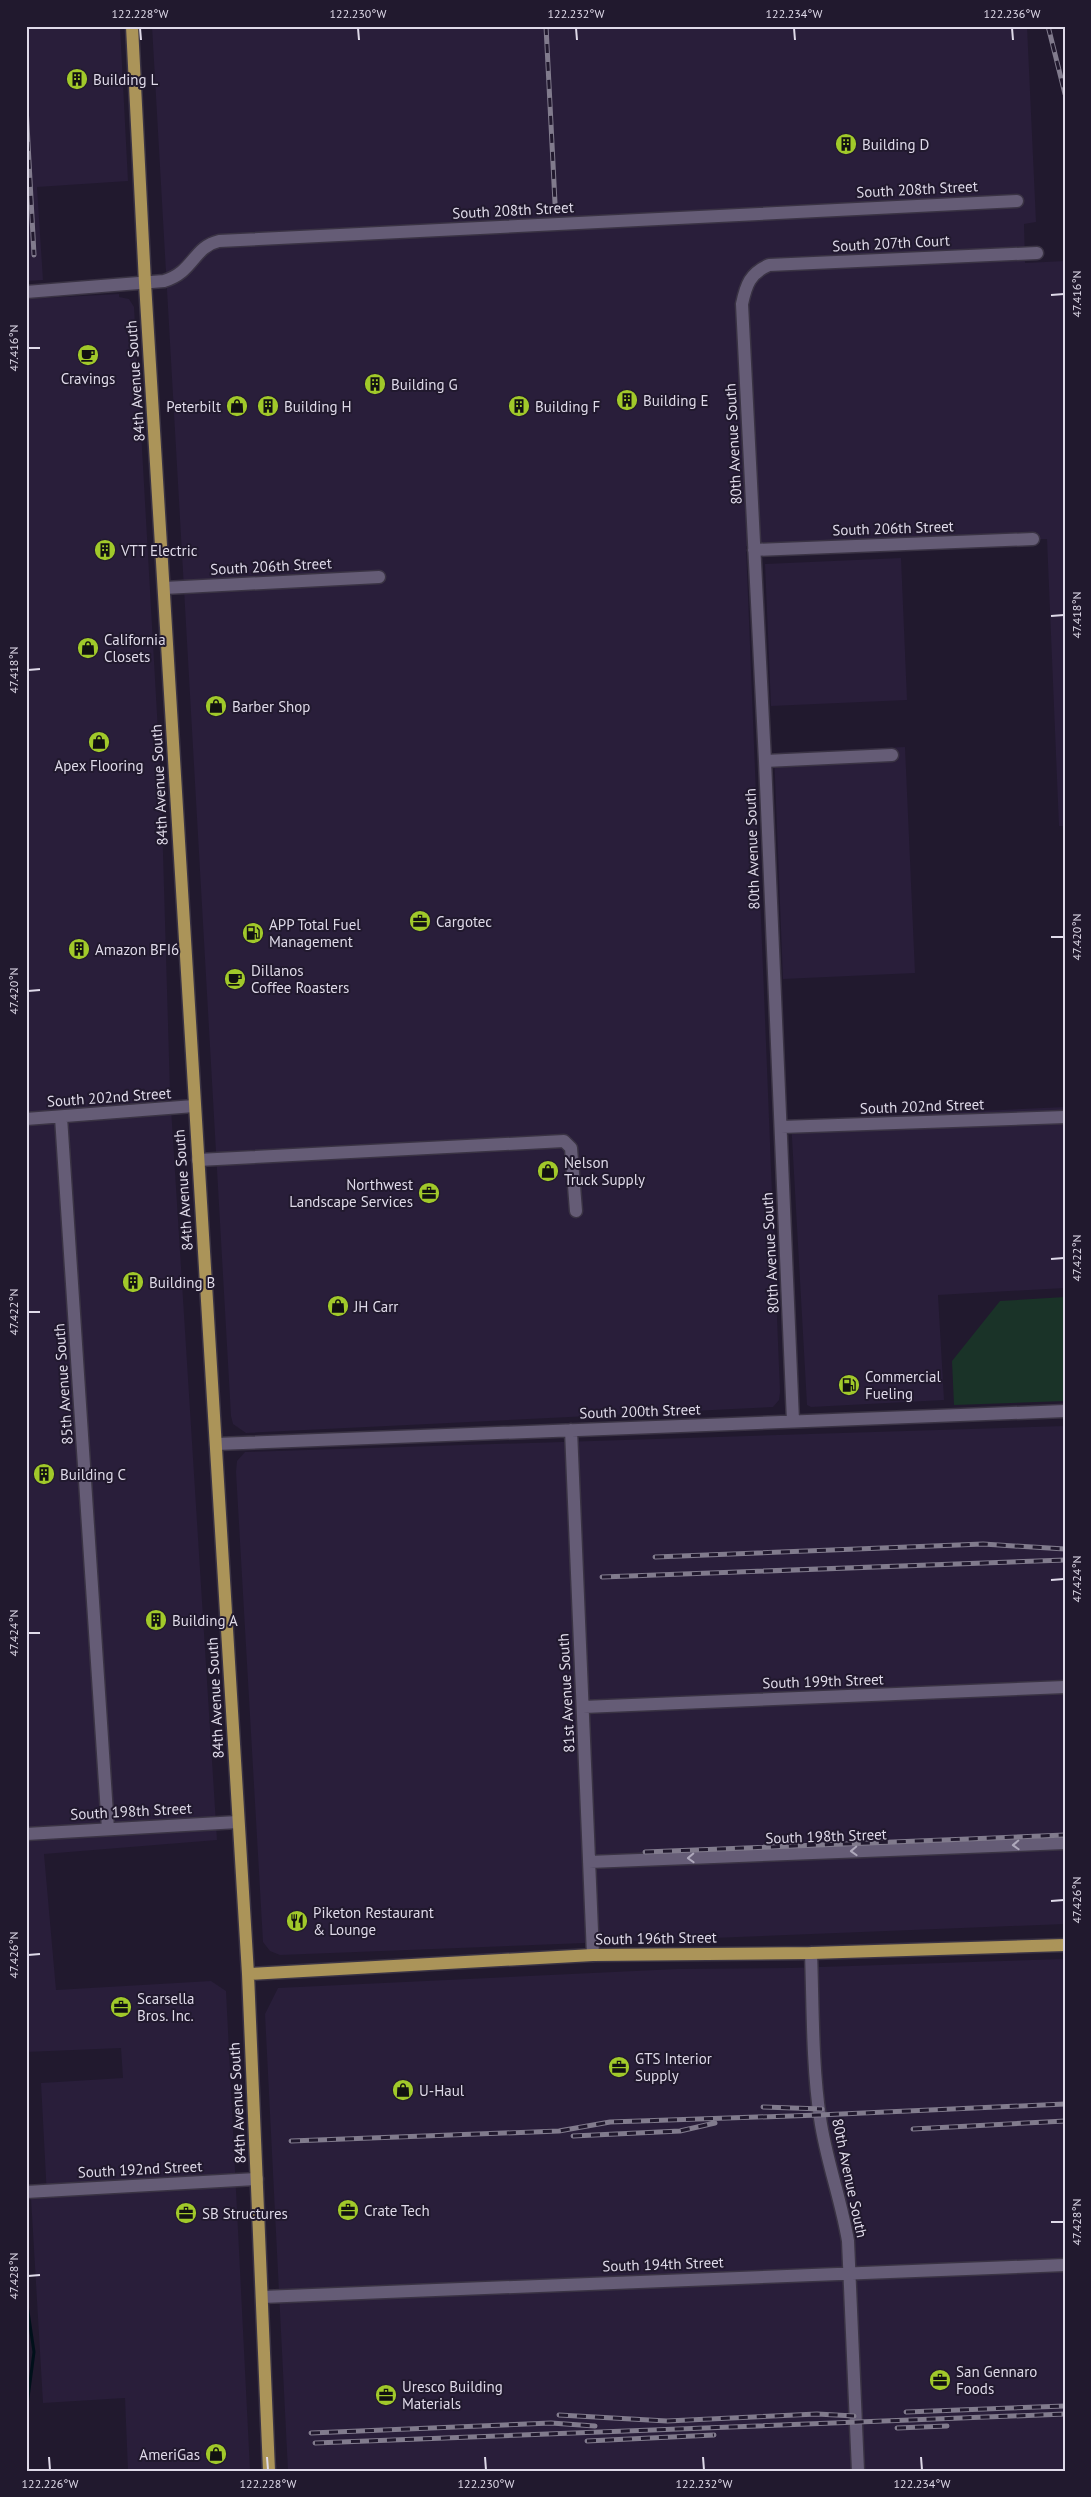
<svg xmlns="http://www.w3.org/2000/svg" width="1091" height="2497" viewBox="0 0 1091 2497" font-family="'PT Sans',sans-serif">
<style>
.built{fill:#291e3a}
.green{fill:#1a3328}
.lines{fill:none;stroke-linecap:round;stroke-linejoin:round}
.stream{stroke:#00101a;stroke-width:3}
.minor-casing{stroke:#3a3344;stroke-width:15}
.major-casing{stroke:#3a3344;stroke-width:15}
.minor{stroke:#655c76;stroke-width:12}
.major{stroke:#ab9459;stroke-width:12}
.rail-casing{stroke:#817b8d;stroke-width:5}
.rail{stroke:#21192e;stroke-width:3;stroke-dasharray:9;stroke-linecap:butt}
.oneway{stroke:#aea8bb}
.ticks{fill:none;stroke:#dfdae9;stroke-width:2}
.labels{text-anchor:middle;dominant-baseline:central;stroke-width:4;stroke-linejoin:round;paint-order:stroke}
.poi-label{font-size:15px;fill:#dfdae9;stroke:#21192e;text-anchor:start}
.street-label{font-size:15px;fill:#dfdae9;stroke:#21192e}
.neatline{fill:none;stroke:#dfdae9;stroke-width:2}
.ticks-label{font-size:12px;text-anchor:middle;fill:#dfdae9}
</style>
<rect width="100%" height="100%" fill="#21192e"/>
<path class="built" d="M26,26H120L128,181L37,187L43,280L26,281Z
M152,26H1027L1036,222L1024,224L1025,263L1065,261V826H1059L1047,539H1037V532L746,546L780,1392L779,1400L773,1407L246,1433L233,1424L231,1416Z
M119,294V297L129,299L134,307L161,785L170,1092L217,1840L44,1854L56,1990L211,1981L226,1991L250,2470L253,2471H128L125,2398L43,2403L31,2198L47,2197L41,2083L123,2078L121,2048L26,2052V299Z
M901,558L907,700L771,706L765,564Z
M905,747L915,973L783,979L774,753Z
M1065,1107V1288L938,1295L944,1400L811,1407L807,1405L791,1120Z
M1065,1426V1924L280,1955L270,1951L263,1942L236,1472L237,1461L245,1452Z
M1065,1959V2471H288L265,2014L278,1988L677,1969L790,1968Z"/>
<path class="green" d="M1065,1297V1401L954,1405L952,1361L1000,1301Z"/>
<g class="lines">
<path class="stream" d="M26,2298L34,2352L26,2413"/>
<g class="minor-casing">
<path id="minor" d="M26,292L164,281C194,272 193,247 219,241L1017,201
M754,550L1033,539
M164,588L379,577
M765,761L892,755
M61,1117L108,1829
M26,1119L194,1106
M781,1127L1065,1117
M198,1160L564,1141L571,1148L576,1211
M793,1421L765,761L742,304C746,285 750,273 769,265L1037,253
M571,1430L593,1955
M216,1444L1065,1411
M583,1707L1065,1687
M26,1834L238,1822
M589,1862L1065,1843
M811,1953C813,2007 812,2064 820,2118C826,2160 841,2199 848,2241L858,2471
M26,2192L257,2179
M262,2297L1065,2265"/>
</g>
<g class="major-casing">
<path id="major" d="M132,26L145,283L248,1974L269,2471
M248,1974L593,1955L811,1953L1065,1945"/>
</g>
<use href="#minor" class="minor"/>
<use href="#major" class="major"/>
<g class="rail-casing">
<path id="rail" d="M546,26L555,203
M1048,26L1065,94
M26,106L34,255
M655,1557L983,1544L1065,1549
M602,1577L1065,1560
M645,1852L1065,1835
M763,2107L822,2109
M913,2129L1065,2121
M573,2136L680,2131L715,2123
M291,2141L559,2131L610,2122L819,2115L1065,2104
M906,2412L1065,2406
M559,2415L667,2421L817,2414L854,2416
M897,2428L947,2426
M311,2433L551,2423L595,2426
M587,2441L714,2435
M315,2443L1065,2414"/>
</g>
<use href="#rail" class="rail"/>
</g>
<defs><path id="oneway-chevron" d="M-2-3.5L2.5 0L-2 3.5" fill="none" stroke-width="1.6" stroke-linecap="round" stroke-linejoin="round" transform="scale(1.25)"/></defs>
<g class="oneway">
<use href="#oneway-chevron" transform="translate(1016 1845) rotate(178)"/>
<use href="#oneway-chevron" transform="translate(854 1851) rotate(178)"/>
<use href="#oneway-chevron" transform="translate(691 1858) rotate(178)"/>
</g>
<path class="ticks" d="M140,28L141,40M358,28L359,40M576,28L577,40M794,28L795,40M1012,28L1013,40M1051,295L1064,294M28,348H40M1051,616L1064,615M28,670L40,669M1051,937H1064M28,991L40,990M1051,1259L1064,1258M28,1312H40M1051,1580L1064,1579M28,1633H40M1051,1901L1064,1900M28,1955L40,1954M1051,2222H1064M28,2276L40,2275M49,2457L50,2470M267,2457L268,2470M485,2457L486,2470M703,2457L704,2470M921,2457L922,2470"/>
<defs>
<g id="building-disc" transform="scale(1.125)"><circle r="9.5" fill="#a1c92a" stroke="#21192e"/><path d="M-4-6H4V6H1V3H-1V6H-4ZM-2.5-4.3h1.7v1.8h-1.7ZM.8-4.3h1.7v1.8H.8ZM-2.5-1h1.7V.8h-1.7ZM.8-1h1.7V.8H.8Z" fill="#111"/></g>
<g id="cafe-disc" transform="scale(1.125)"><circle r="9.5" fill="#a1c92a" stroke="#21192e"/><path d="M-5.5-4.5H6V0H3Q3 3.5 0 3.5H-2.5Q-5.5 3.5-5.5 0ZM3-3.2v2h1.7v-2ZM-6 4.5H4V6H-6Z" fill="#111"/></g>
<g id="shop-disc" transform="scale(1.125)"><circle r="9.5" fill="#a1c92a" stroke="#21192e"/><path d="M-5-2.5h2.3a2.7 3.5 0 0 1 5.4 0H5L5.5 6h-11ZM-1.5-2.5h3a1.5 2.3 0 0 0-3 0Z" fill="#111"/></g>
<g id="office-disc" transform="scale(1.125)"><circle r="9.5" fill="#a1c92a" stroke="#21192e"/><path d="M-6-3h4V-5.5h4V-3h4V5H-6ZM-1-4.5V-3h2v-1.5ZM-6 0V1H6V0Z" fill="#111"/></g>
<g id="fuel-disc" transform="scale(1.125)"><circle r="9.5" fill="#a1c92a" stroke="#21192e"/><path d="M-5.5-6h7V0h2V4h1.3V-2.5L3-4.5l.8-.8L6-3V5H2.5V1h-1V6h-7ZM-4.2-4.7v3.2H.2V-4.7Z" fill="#111"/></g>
<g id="restaurant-disc" transform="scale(1.125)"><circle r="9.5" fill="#a1c92a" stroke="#21192e"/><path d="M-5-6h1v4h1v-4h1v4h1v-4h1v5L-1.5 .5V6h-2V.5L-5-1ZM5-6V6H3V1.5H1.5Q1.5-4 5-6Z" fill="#111"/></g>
</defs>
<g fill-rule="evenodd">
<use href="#building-disc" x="77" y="79"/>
<use href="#building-disc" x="846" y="144"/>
<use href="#cafe-disc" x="88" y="355"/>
<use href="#building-disc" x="375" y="384"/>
<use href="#building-disc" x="627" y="400"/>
<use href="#shop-disc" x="237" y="406"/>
<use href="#building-disc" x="268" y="406"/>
<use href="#building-disc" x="519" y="406"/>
<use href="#building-disc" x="105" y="550"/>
<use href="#shop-disc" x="88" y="648"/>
<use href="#shop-disc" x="216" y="706"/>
<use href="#shop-disc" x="99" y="742"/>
<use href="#office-disc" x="420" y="921"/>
<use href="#fuel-disc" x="253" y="933"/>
<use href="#building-disc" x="79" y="949"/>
<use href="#cafe-disc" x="235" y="979"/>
<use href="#shop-disc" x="548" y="1171"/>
<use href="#office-disc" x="429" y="1193"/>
<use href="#building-disc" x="133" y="1282"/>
<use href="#shop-disc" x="338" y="1306"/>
<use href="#fuel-disc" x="849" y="1385"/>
<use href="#building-disc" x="44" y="1474"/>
<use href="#building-disc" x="156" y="1620"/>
<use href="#restaurant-disc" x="297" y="1921"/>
<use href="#office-disc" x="121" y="2007"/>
<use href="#office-disc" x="619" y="2067"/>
<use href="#shop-disc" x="403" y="2090"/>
<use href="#office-disc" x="348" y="2210"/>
<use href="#office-disc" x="186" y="2213"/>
<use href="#office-disc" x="940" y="2380"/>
<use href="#office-disc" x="386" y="2395"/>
<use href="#shop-disc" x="216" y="2454"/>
</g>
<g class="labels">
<g class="poi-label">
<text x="93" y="79">Building L</text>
<text x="862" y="144">Building D</text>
<text x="88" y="378" text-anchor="middle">Cravings</text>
<text x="391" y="384">Building G</text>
<text x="643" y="400">Building E</text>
<text x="221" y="406" text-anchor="end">Peterbilt</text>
<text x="284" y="406">Building H</text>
<text x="535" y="406">Building F</text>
<text x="121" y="550">VTT Electric</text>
<text x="104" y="639">California<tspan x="104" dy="17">Closets</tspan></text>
<text x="232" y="706">Barber Shop</text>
<text x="99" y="765" text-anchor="middle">Apex Flooring</text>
<text x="436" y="921">Cargotec</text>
<text x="269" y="924">APP Total Fuel<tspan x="269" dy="17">Management</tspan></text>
<text x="95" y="949">Amazon BFI6</text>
<text x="251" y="970">Dillanos<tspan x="251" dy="17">Coffee Roasters</tspan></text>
<text x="564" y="1162">Nelson<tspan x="564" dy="17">Truck Supply</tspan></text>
<text x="413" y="1184" text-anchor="end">Northwest<tspan x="413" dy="17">Landscape Services</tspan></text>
<text x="149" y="1282">Building B</text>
<text x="354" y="1306">JH Carr</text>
<text x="865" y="1376">Commercial<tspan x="865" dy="17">Fueling</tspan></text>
<text x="60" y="1474">Building C</text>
<text x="172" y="1620">Building A</text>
<text x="313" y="1912">Piketon Restaurant<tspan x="313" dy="17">&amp; Lounge</tspan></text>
<text x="137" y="1998">Scarsella<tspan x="137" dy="17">Bros. Inc.</tspan></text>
<text x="635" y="2058">GTS Interior<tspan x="635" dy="17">Supply</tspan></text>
<text x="419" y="2090">U-Haul</text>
<text x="364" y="2210">Crate Tech</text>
<text x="202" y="2213">SB Structures</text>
<text x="956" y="2371">San Gennaro<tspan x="956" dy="17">Foods</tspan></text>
<text x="402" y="2386">Uresco Building<tspan x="402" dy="17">Materials</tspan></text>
<text x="200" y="2454" text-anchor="end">AmeriGas</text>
</g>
<g class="street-label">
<text transform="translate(917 189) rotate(-3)">South 208th Street</text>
<text transform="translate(513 210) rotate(-3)">South 208th Street</text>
<text transform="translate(891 243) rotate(-3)">South 207th Court</text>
<text transform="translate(135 381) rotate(-94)">84th Avenue South</text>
<text transform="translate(733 444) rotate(-93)">80th Avenue South</text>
<text transform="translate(893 528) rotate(-2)">South 206th Street</text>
<text transform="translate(271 566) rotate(-3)">South 206th Street</text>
<text transform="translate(159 785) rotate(-93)">84th Avenue South</text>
<text transform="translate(752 849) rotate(-92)">80th Avenue South</text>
<text transform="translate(109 1097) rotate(-4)">South 202nd Street</text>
<text transform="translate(922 1106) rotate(-2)">South 202nd Street</text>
<text transform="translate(183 1190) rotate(-94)">84th Avenue South</text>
<text transform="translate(770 1253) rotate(-93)">80th Avenue South</text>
<text transform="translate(63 1384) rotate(-94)">85th Avenue South</text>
<text transform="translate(640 1411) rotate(-2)">South 200th Street</text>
<text transform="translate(823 1681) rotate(-2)">South 199th Street</text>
<text transform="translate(566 1693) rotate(-93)">81st Avenue South</text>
<text transform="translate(215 1698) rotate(-93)">84th Avenue South</text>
<text transform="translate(131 1811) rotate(-3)">South 198th Street</text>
<text transform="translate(826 1836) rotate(-2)">South 198th Street</text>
<text transform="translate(656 1938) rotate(-1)">South 196th Street</text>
<text transform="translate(237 2103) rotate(-93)">84th Avenue South</text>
<text transform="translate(140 2169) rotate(-3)">South 192nd Street</text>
<text transform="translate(850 2178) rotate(78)">80th Avenue South</text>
<text transform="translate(663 2264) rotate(-2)">South 194th Street</text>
</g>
</g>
<rect width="1091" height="2497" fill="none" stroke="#21192e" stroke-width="55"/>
<rect x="28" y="28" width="1036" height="2442" class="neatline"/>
<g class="ticks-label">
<text x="140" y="18">122.228°W</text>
<text x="358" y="18">122.230°W</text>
<text x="576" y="18">122.232°W</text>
<text x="794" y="18">122.234°W</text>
<text x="1012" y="18">122.236°W</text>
<text transform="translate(1077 294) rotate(-90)" y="4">47.416°N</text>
<text transform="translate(14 348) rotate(-90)" y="4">47.416°N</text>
<text transform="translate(1077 615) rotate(-90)" y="4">47.418°N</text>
<text transform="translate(14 670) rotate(-90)" y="4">47.418°N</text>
<text transform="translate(1077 937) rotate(-90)" y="4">47.420°N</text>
<text transform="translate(14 991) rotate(-90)" y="4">47.420°N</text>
<text transform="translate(1077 1258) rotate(-90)" y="4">47.422°N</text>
<text transform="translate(14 1312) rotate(-90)" y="4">47.422°N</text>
<text transform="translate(1077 1579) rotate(-90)" y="4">47.424°N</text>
<text transform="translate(14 1633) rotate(-90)" y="4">47.424°N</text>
<text transform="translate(1077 1900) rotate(-90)" y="4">47.426°N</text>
<text transform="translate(14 1955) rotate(-90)" y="4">47.426°N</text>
<text transform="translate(1077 2222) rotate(-90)" y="4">47.428°N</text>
<text transform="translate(14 2276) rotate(-90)" y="4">47.428°N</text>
<text x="50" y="2488">122.226°W</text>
<text x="268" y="2488">122.228°W</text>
<text x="486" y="2488">122.230°W</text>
<text x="704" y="2488">122.232°W</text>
<text x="922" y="2488">122.234°W</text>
</g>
</svg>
